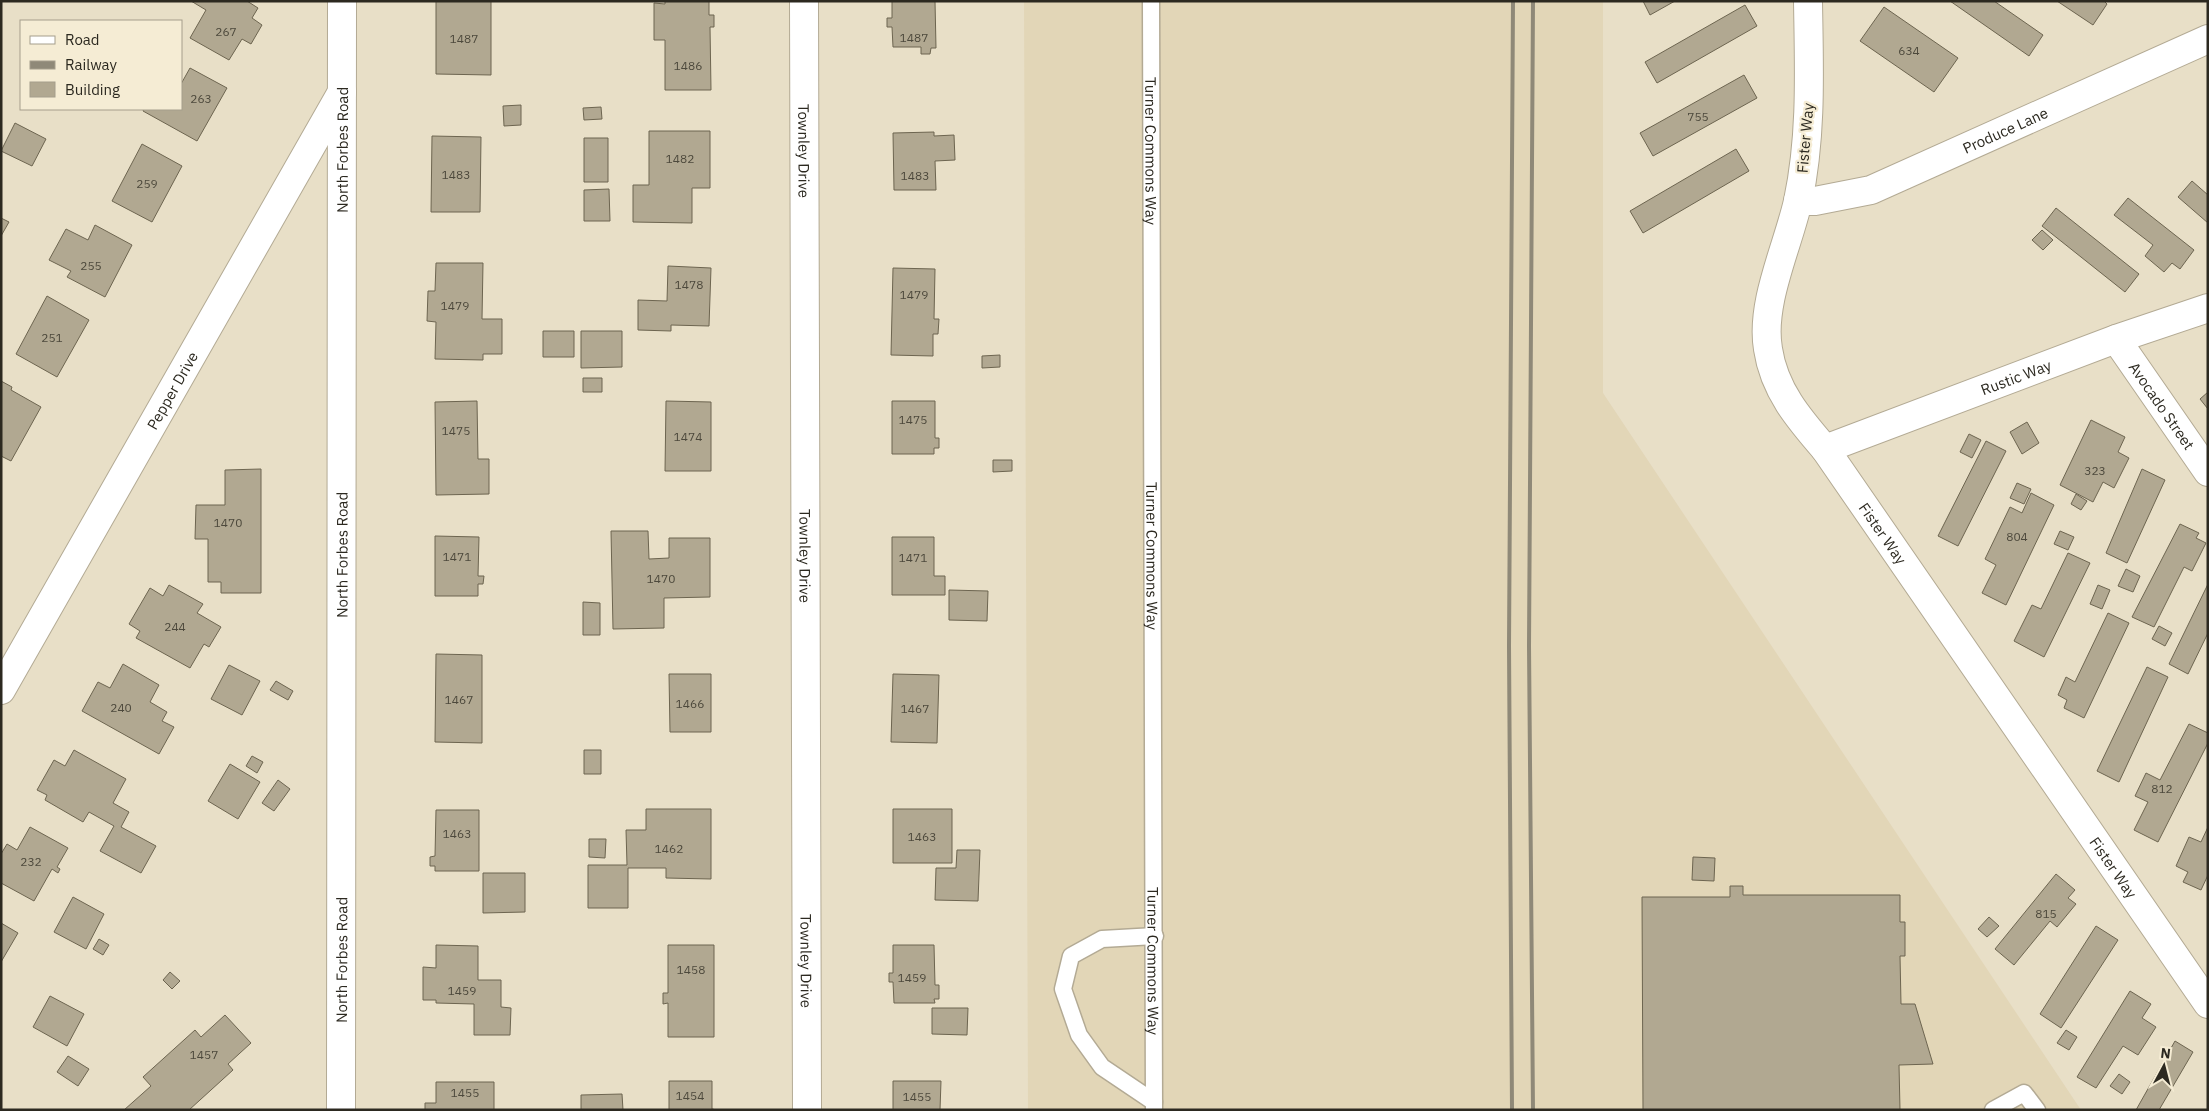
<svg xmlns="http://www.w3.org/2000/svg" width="2209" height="1111" viewBox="0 0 2209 1111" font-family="'IBM Plex Sans',sans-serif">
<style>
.built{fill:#e2d6b7}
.building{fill:#b1a891;stroke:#6d6550}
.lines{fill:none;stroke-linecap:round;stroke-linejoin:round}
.lane-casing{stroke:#b3aa94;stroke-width:19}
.street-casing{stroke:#b3aa94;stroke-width:30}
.lane{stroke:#fff;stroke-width:16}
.street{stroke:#fff;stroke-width:28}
.rail{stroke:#8f8978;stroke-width:4}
.labels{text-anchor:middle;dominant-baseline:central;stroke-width:4.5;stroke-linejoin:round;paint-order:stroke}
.number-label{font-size:12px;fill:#4d493c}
.street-label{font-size:15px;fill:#2c2920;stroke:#f5ecd4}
</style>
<rect width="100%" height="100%" fill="#e8dfc7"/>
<path class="built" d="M1024,1H1603V393L2081,1110H1028Z"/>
<path class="building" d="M191,1H247L258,8L252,18L262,25L251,44L242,39L229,60L190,38L206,10Z
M436,1H491V75L436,74Z
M665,1H709V15H714V27H710L711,90H665V40H654V3L665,4Z
M892,1H935L936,48H931L930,54H921V47H893L892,27H887V18H892Z
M1643,1H1675L1650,15Z
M1950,1H1994L2043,35L2029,56Z
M2057,1H2104L2107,4L2093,25Z
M1745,5L1757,26L1657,83L1645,62Z
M1884,7L1958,58L1934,92L1860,41Z
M190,68L227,88L197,141L143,111L144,109H181V84Z
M1744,75L1757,98L1653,156L1640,133Z
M521,105V125L504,126L503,106Z
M601,107L602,119L584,120L583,108Z
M15,123L46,139L32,166L1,151Z
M649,131H710V188H692V223L633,222V185H649Z
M934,132V136L954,135L955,160L935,161L936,190H894L893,133Z
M432,136L481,137L480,212H431Z
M584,138H608V182H584Z
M142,144L182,166L152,222L112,201Z
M1736,149L1749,171L1643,233L1630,211Z
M2192,181L2208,195V223L2178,197Z
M609,189L610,221H584V190Z
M2128,198L2194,250L2180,269L2172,263L2164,272L2145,256L2153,245L2114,215Z
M2056,208L2139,274L2125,292L2042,226Z
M1,218L9,222L1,236Z
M95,225L132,245L105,297L67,277L71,271L49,260L66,229L88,240Z
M2042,230L2053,240L2043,250L2032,240Z
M436,263H483L482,319H502V354H483V360L435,359L436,322L427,321L428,291H435Z
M668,266L711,268L709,326L671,325V331L638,330V300L667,301Z
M893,268L935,269L934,319H939L938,334H933V356L891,355Z
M47,296L89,320L57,377L16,354Z
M543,331H574V357H543Z
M581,331H622V367L581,368Z
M1000,355V367L982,368V356Z
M583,378H602V392H583Z
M1,381L12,387L11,390L41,407L11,461L1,456Z
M2208,392V409L2200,399Z
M477,401L478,459H489V494L436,495L435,402Z
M666,401L711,402V471H665Z
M892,401H935V438H939V448H934V454H892Z
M2091,420L2125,437L2118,452L2129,458L2114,488L2103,482L2093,502L2060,485Z
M2027,422L2039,443L2022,454L2010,432Z
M1969,434L1981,440L1972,458L1960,452Z
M1986,441L2006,451L1958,546L1938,536Z
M993,460H1012V471L993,472Z
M261,469V593H221V582H208V539H195L196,505H225V470Z
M2142,469L2165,480L2127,563L2106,553Z
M2017,483L2031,489L2024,504L2010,498Z
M2031,493L2054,505L2006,605L1982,593L1996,565L1985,559L2010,507L2022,513Z
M2076,494L2087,501L2081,510L2071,504Z
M2180,524L2199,533L2196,538L2206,543L2192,571L2184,567L2154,627L2132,617Z
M611,531H648L649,559L669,558V538H710V597L664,598V628L613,629Z
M2060,531L2074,537L2068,550L2054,544Z
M435,536L479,537L478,576H484L483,584H478V596H435Z
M892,537H934V576H945V595H892Z
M2068,553L2090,563L2044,657L2014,641L2032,605L2041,609Z
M2126,569L2140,576L2133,592L2118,586Z
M2208,584V633L2188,674L2169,664Z
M169,585L203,604L197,613L221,627L209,647L204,644L190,668L136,638L140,631L129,624L150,588L163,596Z
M2098,585L2110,590L2102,609L2090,604Z
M949,590L988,591L987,621L949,620Z
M583,602L600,603V635H583Z
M2108,613L2129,623L2084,718L2064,708L2067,700L2058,695L2066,677L2075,682Z
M2159,626L2172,633L2165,646L2152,639Z
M436,654L482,655V743L435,742Z
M123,664L159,685L150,702L167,712L162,721L174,727L159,754L82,711L98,682L110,688Z
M229,665L260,681L242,715L211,699Z
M2147,667L2168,677L2119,782L2097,771Z
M669,674H711V732H670Z
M893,674L939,675L937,743L891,742Z
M276,681L293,691L288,700L270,690Z
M2189,724L2208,733V743L2158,842L2134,830L2148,802L2135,796L2146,773L2160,780Z
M74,750L126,779L113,803L129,812L121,827L156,846L141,873L100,851L114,826L89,812L83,822L45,800L47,795L37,790L54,760L65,766Z
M584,750H601V774H584Z
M252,756L263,762L257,773L246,766Z
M230,764L260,782L238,819L208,801Z
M278,780L290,789L274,811L262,803Z
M646,809H711V879L666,878V868H628V908H588V865H627L626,830H646Z
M893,809H952V863H893Z
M436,810H479V871H435V866H430V857L435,856Z
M30,827L68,848L57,867L60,869L58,873L52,869L34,901L1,883V854L7,844L17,850Z
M2208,827V875L2201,890L2183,882L2188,872L2176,866L2189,837L2201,842Z
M589,839H606L605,858L589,857Z
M957,850H980L978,901L935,900L936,868H956Z
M1693,857L1715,858L1714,881L1692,880Z
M483,873H525V912L483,913Z
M2056,874L2075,890L2068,898L2076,904L2057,927L2050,921L2014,965L1995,949Z
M1730,886H1743V895H1900V922H1905V956H1900L1901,1004H1915L1933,1064L1899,1065L1900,1110H1643L1642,897H1730Z
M73,897L104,914L86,949L54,932Z
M1989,917L1999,926L1987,937L1978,929Z
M1,923L18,933L1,962Z
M2096,926L2118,940L2061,1028L2040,1014Z
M99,939L109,945L103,955L93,949Z
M436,945L478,946V980H501V1007L511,1008L510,1035H474V1004L436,1003V1000H423V967L436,968Z
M668,945H714V1037H668V1003L663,1004V993H668Z
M893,945H934L935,985H939V999H934L935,1003H894L893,982H889V973H893Z
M170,972L180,981L172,989L163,980Z
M2130,991L2151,1004L2142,1018L2156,1027L2138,1055L2123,1046L2096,1088L2077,1077Z
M50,996L84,1014L67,1046L33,1027Z
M932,1008H968L967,1035L932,1034Z
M225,1015L251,1043L228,1064L233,1070L189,1110H124L151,1086L143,1077L195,1030L201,1037Z
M2066,1030L2077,1037L2069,1050L2057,1043Z
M2175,1041L2193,1052L2159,1110H2136Z
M68,1056L89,1069L78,1086L57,1072Z
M2119,1074L2130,1082L2122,1094L2110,1086Z
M669,1081H712V1109L717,1110H669Z
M893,1081H941L940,1110H893Z
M436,1082H494V1110H425V1103H436Z
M622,1094L623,1110H581V1095Z"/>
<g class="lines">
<g class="lane-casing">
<g id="lane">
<path id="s1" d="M1151,1L1154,1110"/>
<path d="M1154,1102L1102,1067L1079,1035L1063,989L1071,956L1102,939L1155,936"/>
<path d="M1993,1110L2024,1093L2037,1110"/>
</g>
</g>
<g class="street-casing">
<g id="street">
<path id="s2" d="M804,1L807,1110"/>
<path id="s3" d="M1808,1C1809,68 1812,135 1798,201C1788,246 1760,303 1768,349C1774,390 1799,419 1825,449L2208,1004"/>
<path id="s4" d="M1798,201H1815L1871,190L2208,39"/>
<path id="s5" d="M2116,339L2208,472"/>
<path id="s6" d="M1825,449L2116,339L2208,308"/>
<path id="s7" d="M1,690L342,92"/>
<path id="s8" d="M341,1110L342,1"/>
</g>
</g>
<use href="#lane" class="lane"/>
<use href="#street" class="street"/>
<path class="rail" d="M1512,1110L1509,646L1513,1
M1533,1110L1529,646L1533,1"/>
</g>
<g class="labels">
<g class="number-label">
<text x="226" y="31">267</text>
<text x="914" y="37">1487</text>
<text x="464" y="38">1487</text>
<text x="1909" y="50">634</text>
<text x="688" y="65">1486</text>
<text x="201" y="98">263</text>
<text x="1698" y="116">755</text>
<text x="680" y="158">1482</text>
<text x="456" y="174">1483</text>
<text x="915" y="175">1483</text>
<text x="147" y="183">259</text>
<text x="91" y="265">255</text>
<text x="689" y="284">1478</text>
<text x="914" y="294">1479</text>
<text x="455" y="305">1479</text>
<text x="52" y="337">251</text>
<text x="913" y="419">1475</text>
<text x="456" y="430">1475</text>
<text x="688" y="436">1474</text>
<text x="2095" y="470">323</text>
<text x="228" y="522">1470</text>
<text x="2017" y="536">804</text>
<text x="457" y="556">1471</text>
<text x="913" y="557">1471</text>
<text x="661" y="578">1470</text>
<text x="175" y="626">244</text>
<text x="459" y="699">1467</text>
<text x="690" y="703">1466</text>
<text x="121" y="707">240</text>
<text x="915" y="708">1467</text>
<text x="2162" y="788">812</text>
<text x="457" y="833">1463</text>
<text x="922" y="836">1463</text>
<text x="669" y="848">1462</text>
<text x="31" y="861">232</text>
<text x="2046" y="913">815</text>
<text x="691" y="969">1458</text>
<text x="912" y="977">1459</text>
<text x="462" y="990">1459</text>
<text x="204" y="1054">1457</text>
<text x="465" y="1092">1455</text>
<text x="690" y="1095">1454</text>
<text x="917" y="1096">1455</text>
</g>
<g class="street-label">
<text stroke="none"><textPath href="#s4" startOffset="221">Produce Lane</textPath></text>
<text transform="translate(1805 138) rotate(-85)">Fister Way</text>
<text stroke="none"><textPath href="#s8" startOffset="960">North Forbes Road</textPath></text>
<text stroke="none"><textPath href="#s2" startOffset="150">Townley Drive</textPath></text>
<text stroke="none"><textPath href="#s1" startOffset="150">Turner Commons Way</textPath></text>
<text stroke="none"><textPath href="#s6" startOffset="204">Rustic Way</textPath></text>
<text stroke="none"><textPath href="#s7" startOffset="345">Pepper Drive</textPath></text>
<text stroke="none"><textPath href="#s5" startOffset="81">Avocado Street</textPath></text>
<text stroke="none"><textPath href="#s3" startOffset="572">Fister Way</textPath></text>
<text stroke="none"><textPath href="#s8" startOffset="555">North Forbes Road</textPath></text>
<text stroke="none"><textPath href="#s2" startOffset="555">Townley Drive</textPath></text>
<text stroke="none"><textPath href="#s1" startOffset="555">Turner Commons Way</textPath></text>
<text stroke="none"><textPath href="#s3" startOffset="978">Fister Way</textPath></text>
<text stroke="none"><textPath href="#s8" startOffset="150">North Forbes Road</textPath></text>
<text stroke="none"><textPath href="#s2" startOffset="960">Townley Drive</textPath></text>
<text stroke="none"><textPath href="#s1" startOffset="960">Turner Commons Way</textPath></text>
</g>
</g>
<rect width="2209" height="1111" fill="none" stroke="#2c2920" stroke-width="5"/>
<rect x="20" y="20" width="162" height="90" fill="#f5ecd4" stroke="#a59e8c"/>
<rect x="30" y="36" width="25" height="8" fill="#ffffff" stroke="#a59e8c"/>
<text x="65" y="45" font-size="15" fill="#2c2920">Road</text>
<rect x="30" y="61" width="25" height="8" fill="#8f8978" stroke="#a59e8c"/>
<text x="65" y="70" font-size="15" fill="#2c2920">Railway</text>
<rect x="30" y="82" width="25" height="15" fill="#b1a891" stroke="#a59e8c"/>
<text x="65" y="95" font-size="15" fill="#2c2920">Building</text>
<g transform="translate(2164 1066) rotate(7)" stroke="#f5ecd4" stroke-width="4" paint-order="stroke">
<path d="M0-4L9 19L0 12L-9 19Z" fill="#2c2920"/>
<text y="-8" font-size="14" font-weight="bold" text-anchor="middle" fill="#2c2920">N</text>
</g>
</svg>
